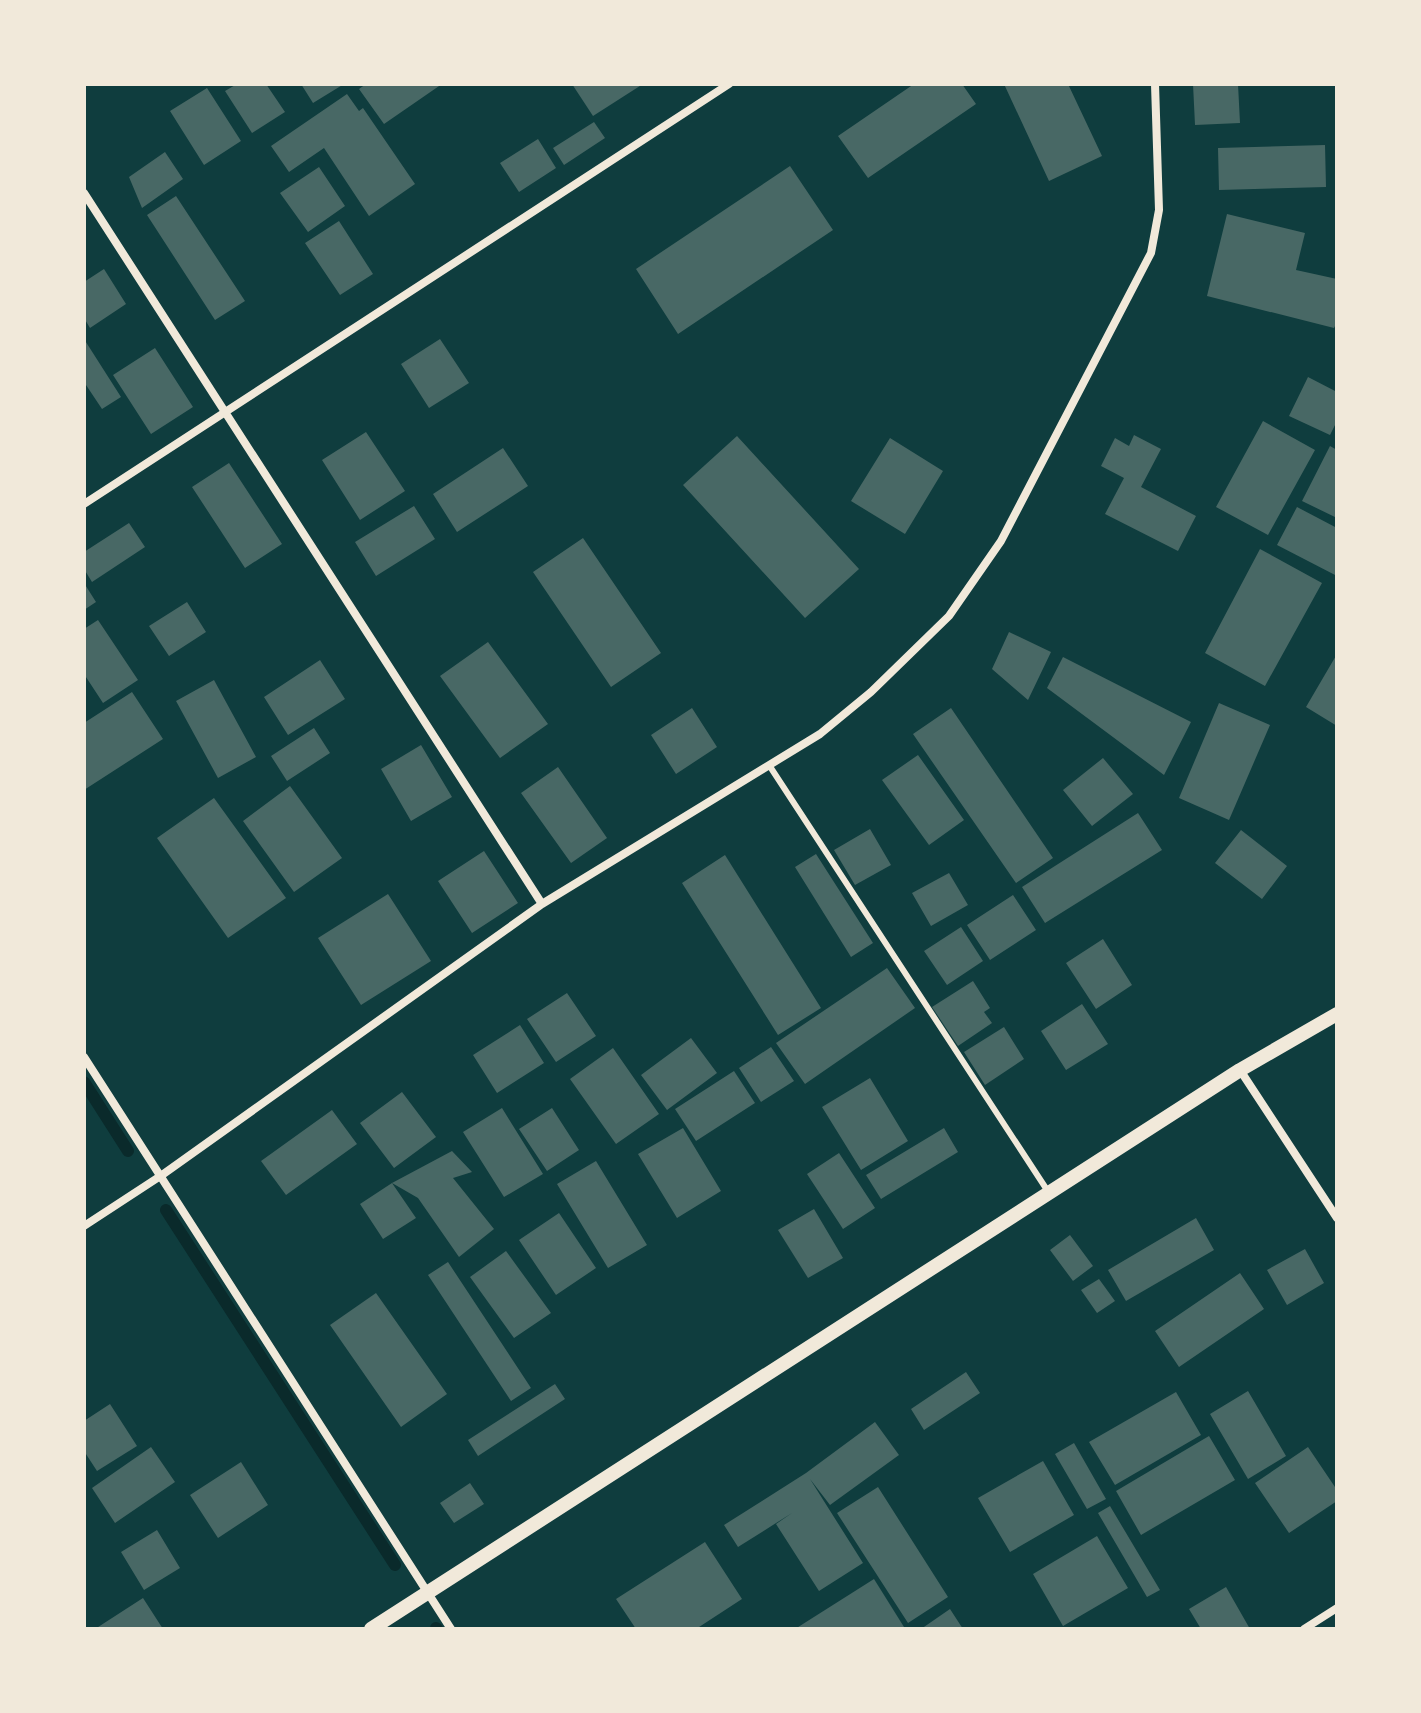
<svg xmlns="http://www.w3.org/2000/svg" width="1421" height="1713" viewBox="0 0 1421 1713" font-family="Manrope,sans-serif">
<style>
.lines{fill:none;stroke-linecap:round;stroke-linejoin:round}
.stream{stroke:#0a2a2b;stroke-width:12}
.building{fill:#486865}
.service{stroke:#f1e9da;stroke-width:6}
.minor{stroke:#f1e9da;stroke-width:8}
.tertiary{stroke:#f1e9da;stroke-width:14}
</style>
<rect width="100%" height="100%" fill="#0f3d3e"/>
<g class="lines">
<path class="stream" d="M84,1082L128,1151
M166,1210L395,1565
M436,1628L437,1629"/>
</g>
<path class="building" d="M237,84H266L285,112L252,133L225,91Z
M301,84H344L313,103Z
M366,84H442L384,124L359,89Z
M572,84H643L593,116Z
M914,84H962L976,104L868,178L838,136Z
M1004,84H1068L1102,156L1049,181Z
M1193,84H1238L1240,123L1195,125Z
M207,88L241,141L204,165L170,111Z
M347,94L359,111L363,108L415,184L369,216L324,148L289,172L271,146Z
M594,122L605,138L564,165L553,148Z
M538,139L556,168L519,192L500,163Z
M1325,145L1326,187L1219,190L1218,148Z
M165,152L183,179L142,208L129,177Z
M790,166L833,230L678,334L636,269Z
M319,167L345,206L308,232L280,193Z
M176,196L245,301L215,320L147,215Z
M1227,214L1305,233L1296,270L1337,279V322L1334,328L1207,296Z
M339,221L373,274L340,295L305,243Z
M104,269L126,304L90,328L84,318V282Z
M84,339L121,397L102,409L84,382Z
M440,339L469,383L429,408L401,364Z
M155,348L193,407L151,434L113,375Z
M1308,377L1337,392V421L1330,435L1289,416Z
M1263,421L1315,450L1268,535L1216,507Z
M366,432L405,491L360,520L322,460Z
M1134,435L1161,449L1141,487L1196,516L1178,551L1105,514L1124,478L1101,466L1115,438L1129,446Z
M737,436L859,569L805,618L683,485Z
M890,438L943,471L905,534L851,501Z
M1330,446L1337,450V518L1302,501Z
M503,448L528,486L457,532L433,494Z
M229,463L282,544L245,568L192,487Z
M414,506L435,539L376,576L355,542Z
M1297,507L1337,528V576L1277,545Z
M129,523L145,547L92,582L84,569V552Z
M583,538L661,653L611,687L533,572Z
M1260,549L1322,583L1265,686L1205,653Z
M84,583L96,602L84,610Z
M187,602L206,632L169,656L149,626Z
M98,620L138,680L103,703L84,674V629Z
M1009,632L1051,652L1028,700L992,669Z
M488,642L548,724L500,758L440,676Z
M1337,654V726L1306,707Z
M1063,657L1191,722L1164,775L1047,688Z
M320,660L345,699L288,735L264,697Z
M214,680L256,757L218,778L176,701Z
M132,692L163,739L84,790V723Z
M1219,703L1270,725L1229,820L1179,798Z
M692,708L717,747L676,774L651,735Z
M951,708L1053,858L1016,883L913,734Z
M314,728L330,753L287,781L271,756Z
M421,745L452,797L411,821L381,769Z
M918,755L964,820L929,845L882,780Z
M1103,758L1133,794L1092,826L1063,790Z
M558,767L607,838L571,863L521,793Z
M290,786L342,858L294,892L243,821Z
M214,798L286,898L228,938L157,838Z
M1138,813L1162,850L1045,923L1022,887Z
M870,829L891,865L855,885L834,850Z
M1241,830L1287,866L1262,899L1215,863Z
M484,851L518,903L472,933L438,881Z
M816,854L873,943L851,957L795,867Z
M725,855L821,1008L778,1035L682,883Z
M949,873L968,905L931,926L912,893Z
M388,894L431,961L361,1005L318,938Z
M1013,895L1036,930L990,960L967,925Z
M961,927L983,961L947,985L924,951Z
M1103,939L1132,985L1096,1009L1066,963Z
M887,968L915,1008L805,1084L776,1043Z
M973,981L990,1008L984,1012L992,1023L958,1046L932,1007Z
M567,993L596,1036L556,1062L527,1019Z
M1082,1004L1108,1044L1066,1070L1041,1031Z
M520,1025L544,1063L497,1093L473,1055Z
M1004,1027L1024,1059L985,1085L964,1052Z
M691,1038L717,1073L667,1110L641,1075Z
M771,1047L794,1081L761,1102L739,1068Z
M613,1048L659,1114L616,1144L570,1079Z
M734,1071L755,1103L696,1141L675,1109Z
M870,1078L908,1141L861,1170L822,1107Z
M402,1092L436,1137L394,1168L360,1123Z
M502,1108L543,1174L504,1197L463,1132Z
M552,1108L579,1150L547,1171L519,1129Z
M332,1110L357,1144L286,1195L261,1161Z
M683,1128L721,1191L677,1218L638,1154Z
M944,1128L958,1152L881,1199L866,1175Z
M452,1151L472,1172L453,1178L494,1229L459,1257L418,1198L392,1183Z
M839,1153L875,1208L843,1229L807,1174Z
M596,1161L647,1245L608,1268L557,1184Z
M392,1183L416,1218L383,1239L360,1204Z
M814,1209L843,1258L808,1278L778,1230Z
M559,1213L596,1268L556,1295L519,1240Z
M1196,1218L1214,1250L1126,1301L1108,1270Z
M1070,1235L1093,1266L1073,1281L1050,1250Z
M1305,1249L1324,1283L1287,1305L1267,1270Z
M506,1251L551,1313L514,1338L470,1277Z
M448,1262L531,1388L511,1401L428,1275Z
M1240,1273L1264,1309L1179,1367L1155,1331Z
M1099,1279L1115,1301L1097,1313L1081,1290Z
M376,1293L447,1394L401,1427L330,1325Z
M966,1372L980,1393L924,1430L911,1409Z
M555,1384L565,1399L478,1456L468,1440Z
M1248,1391L1286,1456L1248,1479L1210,1414Z
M1176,1392L1201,1435L1115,1485L1089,1442Z
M110,1404L137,1446L97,1471L84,1451V1421Z
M875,1422L899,1455L830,1505L810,1479L863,1563L819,1591L776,1524L792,1513L738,1547L724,1525L806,1473Z
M1209,1436L1235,1480L1141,1535L1116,1491Z
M1074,1443L1106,1499L1087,1509L1055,1454Z
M151,1447L175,1482L115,1523L92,1488Z
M1308,1447L1337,1490V1501L1289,1533L1255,1483Z
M1043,1461L1074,1515L1010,1552L978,1498Z
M241,1462L268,1505L218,1538L190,1495Z
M470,1483L484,1504L454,1523L440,1503Z
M878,1487L948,1597L908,1623L837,1513Z
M1110,1506L1160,1590L1147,1597L1098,1513Z
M157,1530L180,1568L144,1590L121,1552Z
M1097,1536L1128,1588L1063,1626L1033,1574Z
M705,1542L742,1599L696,1629H636L616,1599Z
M874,1579L904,1627L900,1629H795Z
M1226,1587L1250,1629H1201L1189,1609Z
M143,1598L163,1629H95Z
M950,1609L963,1629H921Z"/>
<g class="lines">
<path class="service" d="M769,765L1049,1193"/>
<path class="minor" d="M84,193L542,904
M84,504L729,84
M84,1057L451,1629
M1240,1070L1337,1218
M84,1226L162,1175L542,904L820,734L871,692L949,616L1001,541L1151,253L1159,210L1155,84
M1304,1629L1337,1608"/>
<path class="tertiary" d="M371,1629L1240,1070L1337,1014"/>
</g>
<rect width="1421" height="1713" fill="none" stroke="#f1e9da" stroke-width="172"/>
</svg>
